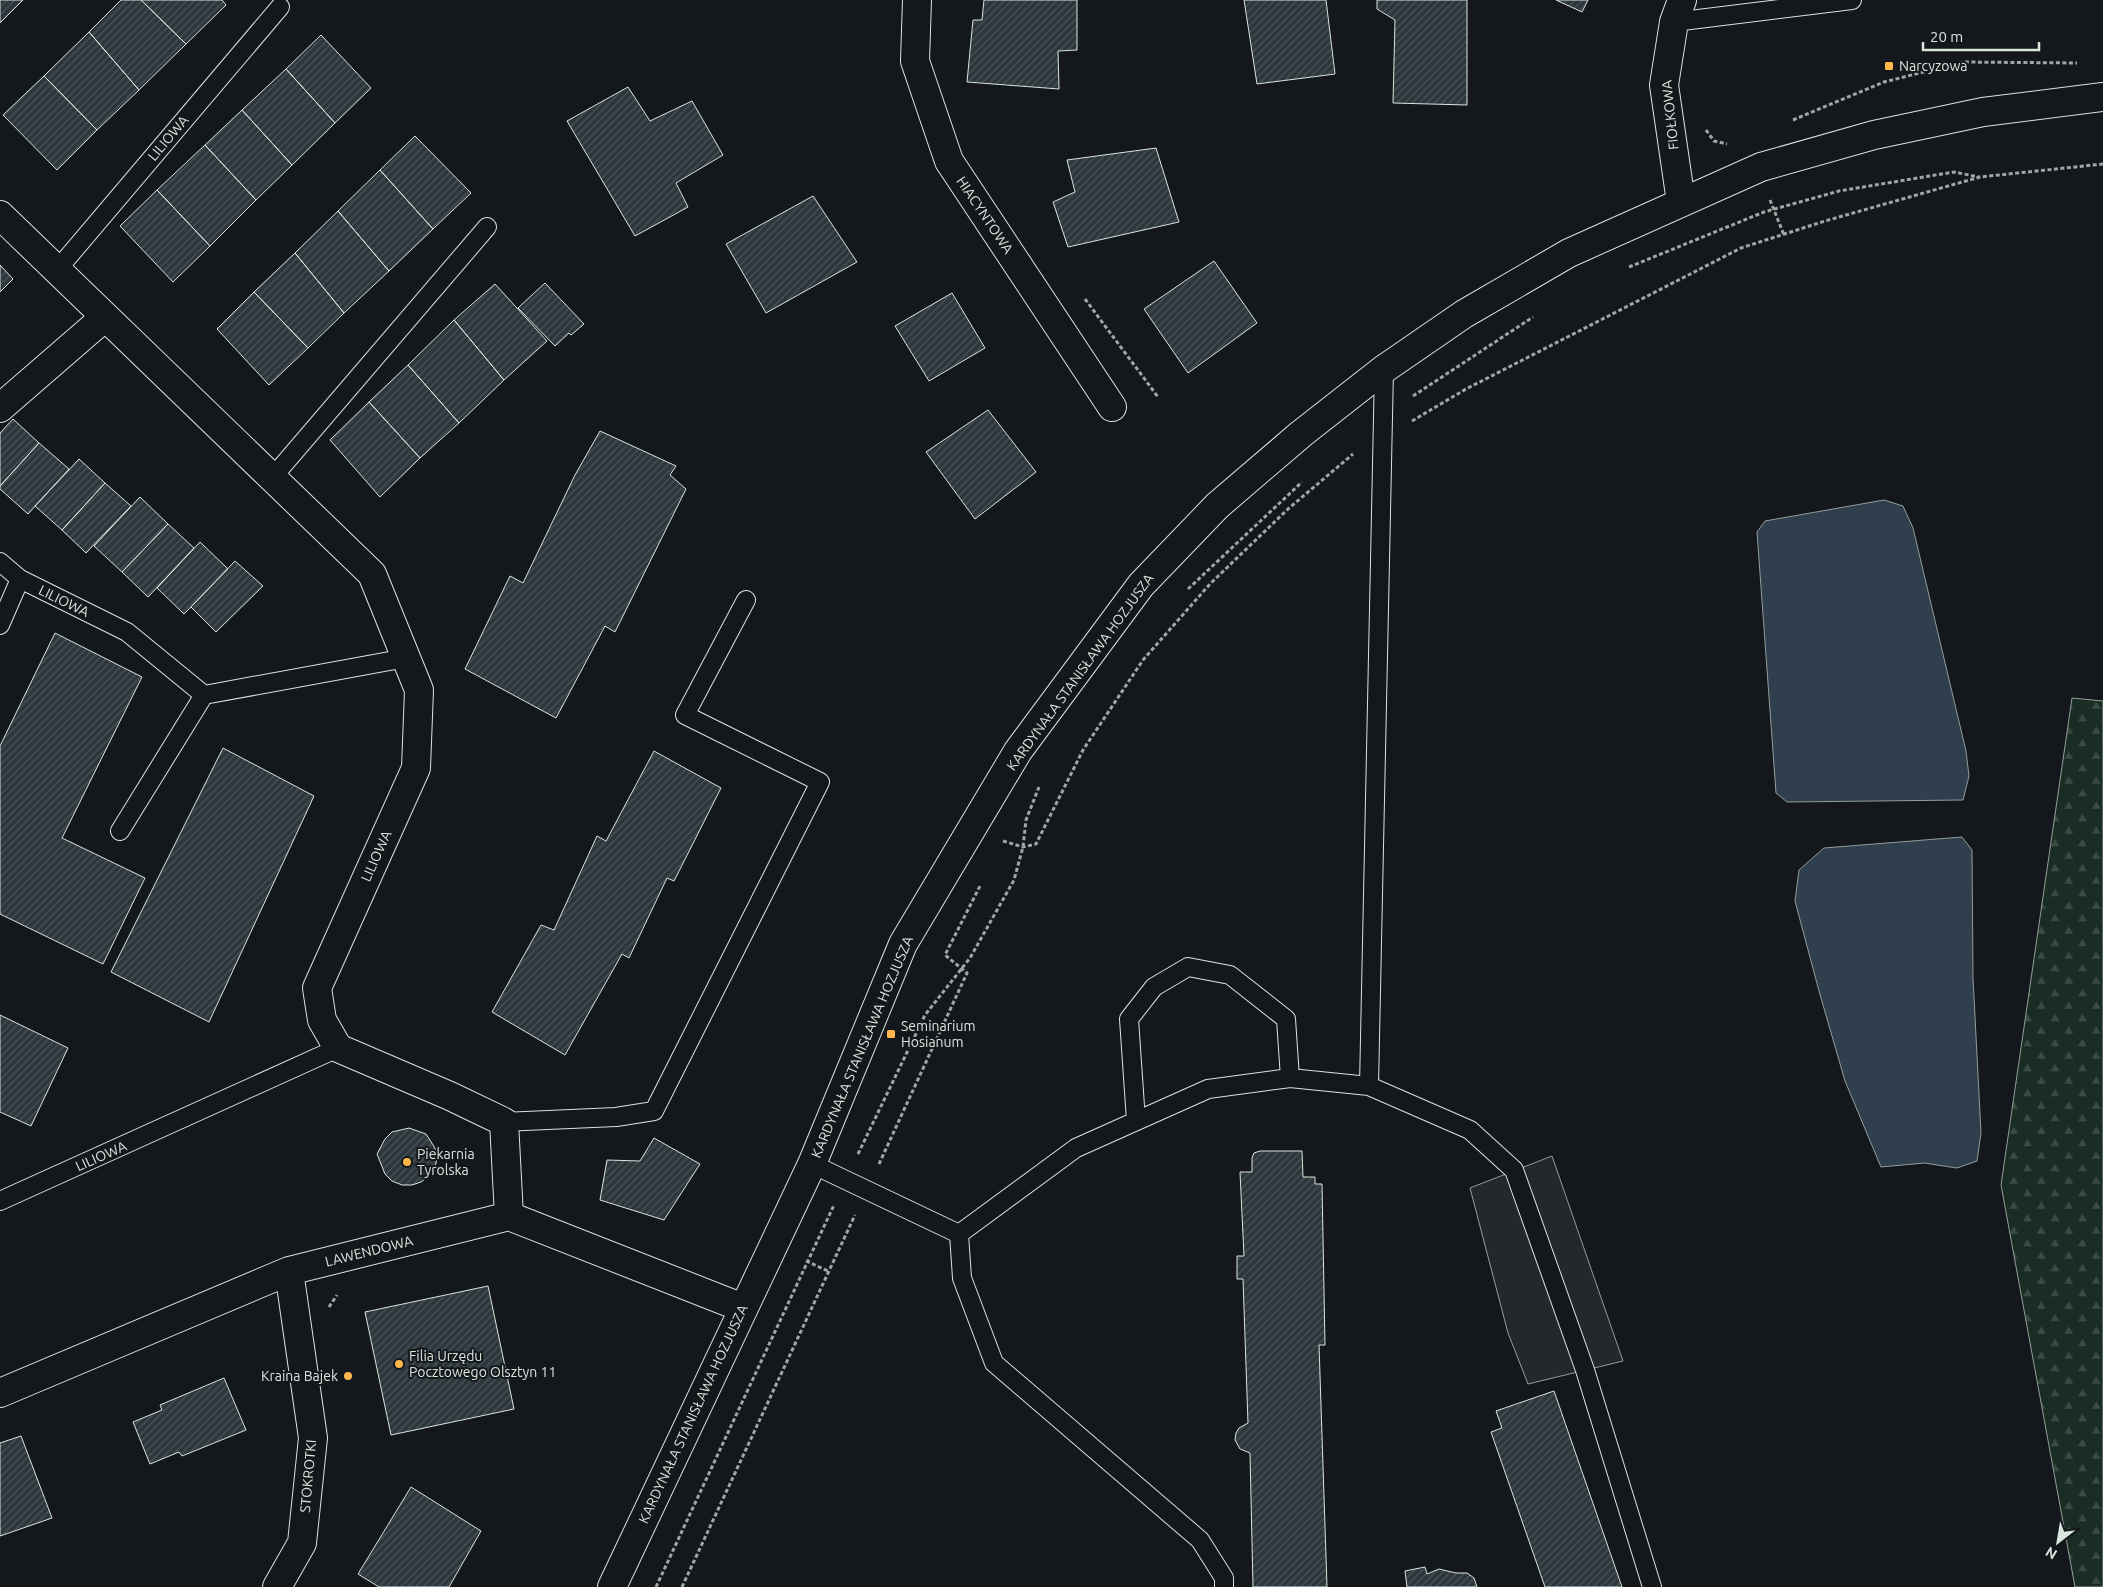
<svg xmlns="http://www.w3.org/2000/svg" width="2103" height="1587" viewBox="0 0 2103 1587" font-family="Ubuntu,sans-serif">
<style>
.forest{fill:url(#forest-firs);stroke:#939e99}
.parking{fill:#24282b;stroke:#939e99}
.water{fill:#2f3f4d;stroke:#939e99}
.building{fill:url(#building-hatch);stroke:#d8e6dc}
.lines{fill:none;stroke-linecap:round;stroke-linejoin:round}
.service-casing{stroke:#d8e6dc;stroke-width:20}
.minor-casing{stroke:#d8e6dc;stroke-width:30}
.path{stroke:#9da8a2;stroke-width:3;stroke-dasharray:4 2.5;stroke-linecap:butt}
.service{stroke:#14181c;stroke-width:18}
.minor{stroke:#14181c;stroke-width:28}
.poi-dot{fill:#ffb74d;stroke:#14181c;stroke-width:2}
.labels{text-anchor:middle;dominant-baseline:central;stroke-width:4;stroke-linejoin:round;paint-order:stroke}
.poi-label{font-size:14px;fill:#d8e6dc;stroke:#14181c;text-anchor:start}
.street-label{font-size:14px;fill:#d8e6dc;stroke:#14181c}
</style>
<defs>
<pattern id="forest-firs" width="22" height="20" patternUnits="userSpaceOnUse" patternTransform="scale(1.25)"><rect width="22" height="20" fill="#1a2d24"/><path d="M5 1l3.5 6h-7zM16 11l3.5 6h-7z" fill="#3b4b43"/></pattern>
<pattern id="building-hatch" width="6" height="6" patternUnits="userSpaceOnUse" patternTransform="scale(1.25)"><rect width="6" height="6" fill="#2c363c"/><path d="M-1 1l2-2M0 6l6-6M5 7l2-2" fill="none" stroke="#4a5358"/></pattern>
</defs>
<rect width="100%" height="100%" fill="#14181c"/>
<path class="forest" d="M2072,698L2103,701V1587H2075L2001,1185Z"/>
<path class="parking" d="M1552,1156L1623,1361L1528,1384L1508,1333L1470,1188Z"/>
<path class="water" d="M1884,500L1903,506L1913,528L1966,751L1969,776L1963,800L1787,802L1776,793L1757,532L1765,521Z
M1962,837L1972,850L1973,978L1981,1133L1977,1161L1957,1168L1924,1163L1881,1167L1845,1081L1819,991L1795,901L1799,870L1824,848Z"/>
<path class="building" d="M0,0H23L0,23Z
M121,0H141L186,44L139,90L89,32Z
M141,0H222L226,5L186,44Z
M984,0H1077V50L1058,51L1059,89L967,82L973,20H982Z
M1244,0H1326L1335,74L1257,84Z
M1377,0H1467V105L1393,103L1395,20L1377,9Z
M1556,0H1588L1582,12Z
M89,32L139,90L97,130L44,76Z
M321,35L371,88L335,123L286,69Z
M286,69L335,123L292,165L242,110Z
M44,76L97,130L57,170L3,115Z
M628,87L650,121L692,101L723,155L676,183L688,207L635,236L567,121Z
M242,110L292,165L256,200L205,145Z
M415,136L471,193L433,229L380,170Z
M205,145L256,200L210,246L157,190Z
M1156,148L1179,222L1068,247L1053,202L1075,192L1067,160Z
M380,170L433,229L389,271L338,211Z
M157,190L210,246L173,282L120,226Z
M813,196L857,262L766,313L726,244Z
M338,211L389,271L344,313L295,253Z
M295,253L344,313L308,348L254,292Z
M1214,261L1257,323L1188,373L1144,309Z
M0,265L13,279L0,292Z
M545,283L584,324L571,335L569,333L555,346L518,308Z
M495,284L547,341L504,380L454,320Z
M254,292L308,348L269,385L217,329Z
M952,293L985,348L929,381L895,326Z
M454,320L504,380L459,423L408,365Z
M408,365L459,423L420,458L369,402Z
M369,402L420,458L380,497L330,440Z
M988,410L1036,472L975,519L926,452Z
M13,419L39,443L0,486V433Z
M600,431L676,466L670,475L686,489L615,632L605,626L556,718L465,669L510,576L523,583L575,475Z
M39,443L69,469L28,514L0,489V486Z
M79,459L105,483L62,530L35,506Z
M105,483L131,506L86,553L62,530Z
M140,497L168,524L122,572L94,546Z
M168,524L194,548L148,597L122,572Z
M200,542L228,569L184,614L157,588Z
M235,561L263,586L216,632L191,607Z
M55,633L142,677L62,838L145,878L103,964L0,914V746Z
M223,748L314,796L209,1022L111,972Z
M654,751L721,788L674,881L667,878L629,958L622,954L565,1055L492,1012L541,925L554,930L597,836L606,841Z
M0,1015L68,1048L31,1126L0,1112Z
M409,1128L426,1134L435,1148L437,1158L435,1168L429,1176L421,1182L412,1185H402L392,1181L385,1174L377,1154L385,1139L392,1132Z
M654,1138L700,1164L664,1220L600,1200L607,1160L640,1161Z
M1260,1151H1302L1303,1177H1315V1184H1322L1325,1345H1319L1327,1587H1253L1250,1453L1240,1449L1235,1440L1236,1433L1239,1428L1248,1423L1243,1279H1237V1256H1244L1240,1172H1252V1158L1254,1153Z
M488,1286L514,1409L391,1435L365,1312Z
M224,1378L246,1430L182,1456L179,1452L150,1464L133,1422L162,1410L160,1405Z
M1554,1391L1622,1587H1545L1491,1432L1502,1428L1496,1411Z
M21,1436L52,1518L0,1536V1443Z
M411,1487L481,1531L449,1587H379L358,1574Z
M1425,1567L1427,1574L1439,1569L1456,1573H1467L1474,1578L1477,1587H1407L1405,1571Z"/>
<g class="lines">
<g class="service-casing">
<path id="service" d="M1674,22L1852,0
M57,270L280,7
M272,478L487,227
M0,562L20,579L127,632L204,695
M0,625L20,579
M120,831L204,695L406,658
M1369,1086L1384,369
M1136,1121L1129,1019L1154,987L1188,967L1230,975L1286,1019L1290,1078
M504,1122L616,1117L654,1111L820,782L685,715L746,600
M812,1164L959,1234L1076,1148L1208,1089L1290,1078L1369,1086L1470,1130L1514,1170L1585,1370L1652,1587
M0,1201L338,1048
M959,1234L962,1278L994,1363L1200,1540L1224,1578V1587"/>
</g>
<g class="minor-casing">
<path id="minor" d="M917,0L915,61L949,161L1112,407
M1681,202L1664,85L1674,22L1682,0
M0,215L372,574L419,690L416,768L317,988L322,1020L338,1048L450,1096L504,1122L509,1216
M0,408L105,317
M0,1393L289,1271L509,1216L743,1308
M277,1587L302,1543L313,1438L289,1271
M612,1587L812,1164L903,944L1018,751L1141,585L1217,506L1301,434L1384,369L1464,314L1569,253L1761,167L1874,135L1983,112L2103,97"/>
</g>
<path class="path" d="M1793,120L1884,82L1963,62L2077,63
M1706,130L1714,141L1727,144
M1770,200L1784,235
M1629,267L1764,212L1839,191L1954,172L1979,177
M1085,299L1158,397
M1413,396L1533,317
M1412,421L1466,389L1741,248L1825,221L1980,177L2103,164
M1188,589L1302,482
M1003,841L1023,847L1036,844L1083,750L1143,660L1210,584L1288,509L1353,454
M858,1154L925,1015L970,958L1014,880L1023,847L1026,820L1039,787
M879,1164L967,973L945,955L980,886
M806,1261L828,1271
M329,1307L337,1295
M656,1587L834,1205
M682,1587L855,1215"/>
<use href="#service" class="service"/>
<use href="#minor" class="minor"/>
</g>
<g class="poi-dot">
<rect x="1884" y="61" width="10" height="10" rx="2.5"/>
<rect x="886" y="1029" width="10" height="10" rx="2.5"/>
<circle cx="407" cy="1162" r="5"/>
<circle cx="399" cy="1364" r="5"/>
<circle cx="348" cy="1376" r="5"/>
</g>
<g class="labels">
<g class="poi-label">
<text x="1899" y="66">Narcyzowa</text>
<text x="901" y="1026">Seminarium<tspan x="901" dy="16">Hosianum</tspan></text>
<text x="417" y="1154">Piekarnia<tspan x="417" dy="16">Tyrolska</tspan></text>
<text x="409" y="1356">Filia Urzędu<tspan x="409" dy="16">Pocztowego Olsztyn 11</tspan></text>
<text x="338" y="1376" text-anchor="end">Kraina Bajek</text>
</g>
<g class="street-label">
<text transform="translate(1670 115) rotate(-96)">FIOŁKOWA</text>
<text transform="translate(168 138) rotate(-50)">LILIOWA</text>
<text transform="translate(985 215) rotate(56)">HIACYNTOWA</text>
<text transform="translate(64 601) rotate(26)">LILIOWA</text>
<text transform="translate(1080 672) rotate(-54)">KARDYNAŁA STANISŁAWA HOZJUSZA</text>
<text transform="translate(376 856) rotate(-66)">LILIOWA</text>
<text transform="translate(862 1047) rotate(-67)">KARDYNAŁA STANISŁAWA HOZJUSZA</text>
<text transform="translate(101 1156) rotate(-24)">LILIOWA</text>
<text transform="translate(369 1251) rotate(-14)">LAWENDOWA</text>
<text transform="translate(693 1414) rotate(-65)">KARDYNAŁA STANISŁAWA HOZJUSZA</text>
<text transform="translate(308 1476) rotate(-85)">STOKROTKI</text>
</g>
</g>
<g transform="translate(2058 1542) rotate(211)" stroke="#14181c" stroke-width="4" paint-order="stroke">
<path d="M0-4L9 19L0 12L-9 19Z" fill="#d8e6dc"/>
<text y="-8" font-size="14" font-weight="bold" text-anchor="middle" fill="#d8e6dc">N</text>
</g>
<path d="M1923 42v8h116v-8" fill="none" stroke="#d8e6dc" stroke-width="2.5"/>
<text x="1930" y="42" font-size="15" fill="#d8e6dc" stroke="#14181c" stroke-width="4" paint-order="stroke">20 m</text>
</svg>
